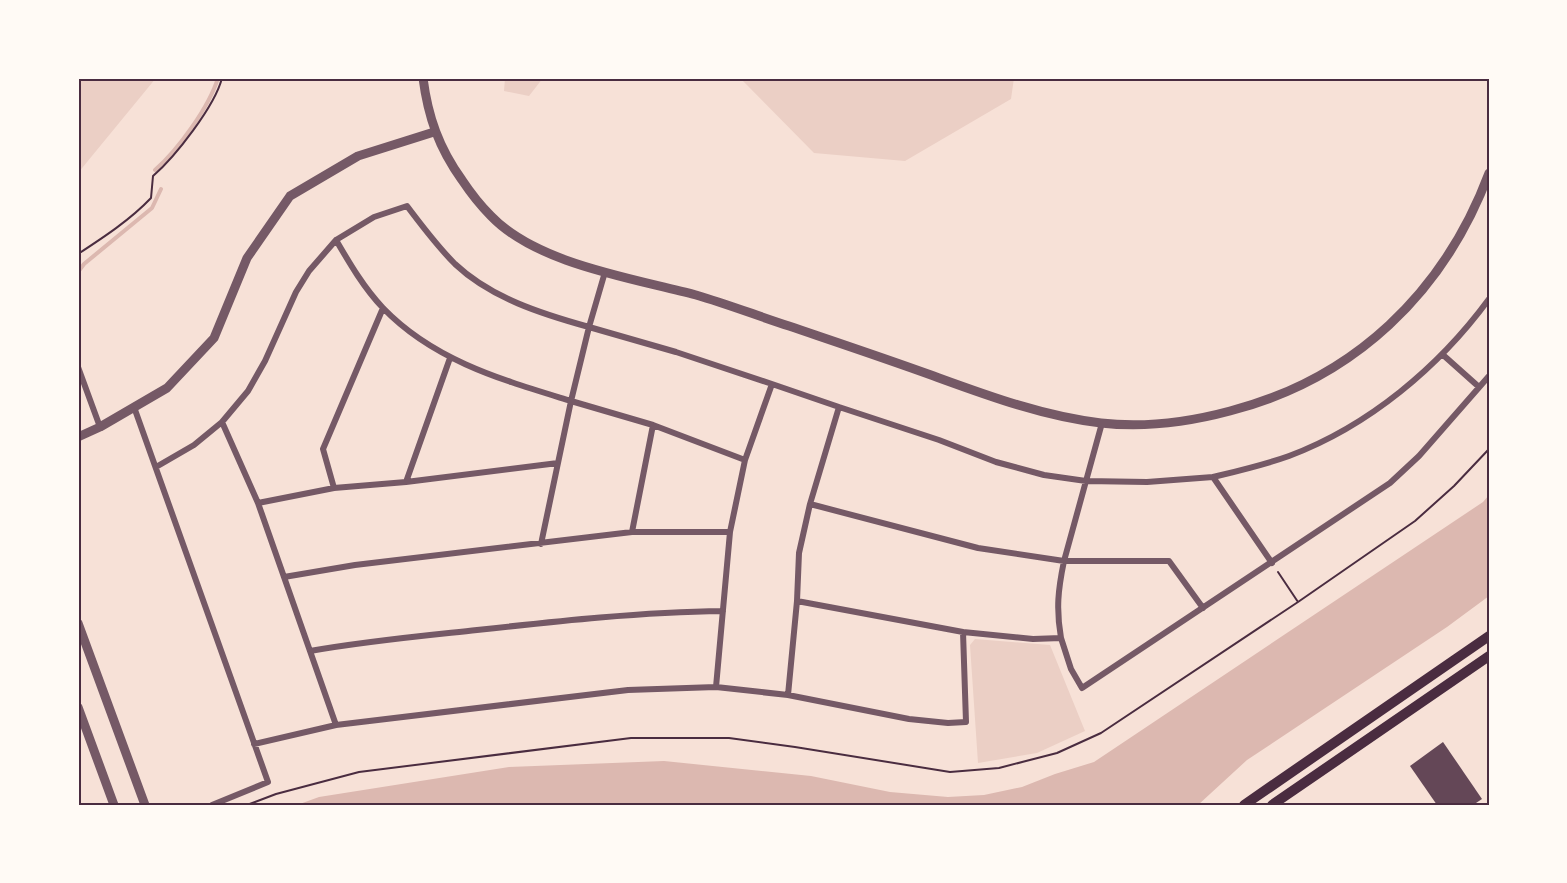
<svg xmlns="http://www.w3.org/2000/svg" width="1567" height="883" viewBox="0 0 1567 883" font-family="'Titillium Web',sans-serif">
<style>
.green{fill:#ebcfc5}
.water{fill:#dcb8b0}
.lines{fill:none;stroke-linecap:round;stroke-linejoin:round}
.stream{stroke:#dcb8b0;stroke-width:4}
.building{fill:#644757}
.path{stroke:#4a2c40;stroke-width:2}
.minor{stroke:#755966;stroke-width:6}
.tertiary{stroke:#755966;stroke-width:9}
.primary{stroke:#4a2c40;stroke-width:10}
.neatline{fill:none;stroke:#4a2c40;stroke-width:2}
</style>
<rect width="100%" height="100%" fill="#f7e1d7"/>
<path class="green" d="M78,78H156L78,173Z
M505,78H543L529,96L504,91Z
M740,78H1014L1011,99L905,161L814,153Z
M975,639L1050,645L1085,731L1037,753L978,763L970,645Z"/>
<path class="water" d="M1489,495V596L1447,627L1247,760L1198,805H297L319,797L509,767L664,761L811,776L890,792L948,797L984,795L1022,787L1055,774L1094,762L1483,502Z"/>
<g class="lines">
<path class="stream" d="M155,170C178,150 209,107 218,78
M78,272L84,264L152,208L161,189"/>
</g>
<path class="building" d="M1443,742L1482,799L1473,805H1437L1410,766Z"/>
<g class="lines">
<path class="path" d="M78,254C104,237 130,220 151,198L153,176C175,157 215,106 222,78
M1278,572L1298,602L1415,521L1454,486L1489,449
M247,805L276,794L359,772L631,738H729L795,747L950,772L999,768L1057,753L1101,733L1298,602"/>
<path class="minor" d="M605,272L589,327C542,314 491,298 455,264C437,246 422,226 407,206L374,217L336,240C350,264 364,288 383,308C434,361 503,380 571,401L589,327L676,352L772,384
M1442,354L1479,387
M78,367L100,427
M134,407L268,782L212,805
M222,422L248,391L265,361L296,292L309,271L336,240
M156,467L194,445L222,422L258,503L336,725L254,744
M406,482L450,358
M334,488L323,449L383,308
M258,503L334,488L406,482L558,463
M810,504L839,407L939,440L996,462L1044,475L1086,481L1102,423
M632,532L653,425L745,460
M541,544L571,401L653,425
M1272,563L1213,477C1238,471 1264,465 1289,456C1369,426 1439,367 1489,299
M284,577L355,565L632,532H730
M963,632L797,601L799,553L810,504L978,548L1064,561L1086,481L1147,482L1213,477
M1061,638C1056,609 1058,590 1064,561H1169L1203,608
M310,651C366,641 421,636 477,630C559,621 641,612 723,611
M716,687L730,532L745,460L772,384L839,407
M788,695L797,601
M336,725L628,690L716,687L788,695L909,719L948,723L966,722L963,632L1033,639L1061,638L1071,669L1082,688L1390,483L1419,456L1489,376"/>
<path class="tertiary" d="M423,78C428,117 439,148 462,180C470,192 480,205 491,216C537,264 632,278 696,295C727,304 758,316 789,326C836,342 884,358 931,375C986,395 1042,416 1101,423C1144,428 1189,422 1230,411C1354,379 1444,293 1489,173
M78,437L100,427L167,388L214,338L247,258L290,196L358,156L434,132
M78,623L145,805
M78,707L114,805"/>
<path class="primary" d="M1244,805L1489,636
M1272,805L1489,656"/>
</g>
<rect width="1567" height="883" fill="none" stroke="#fffaf5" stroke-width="159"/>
<rect x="80" y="80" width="1408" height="724" class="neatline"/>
</svg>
